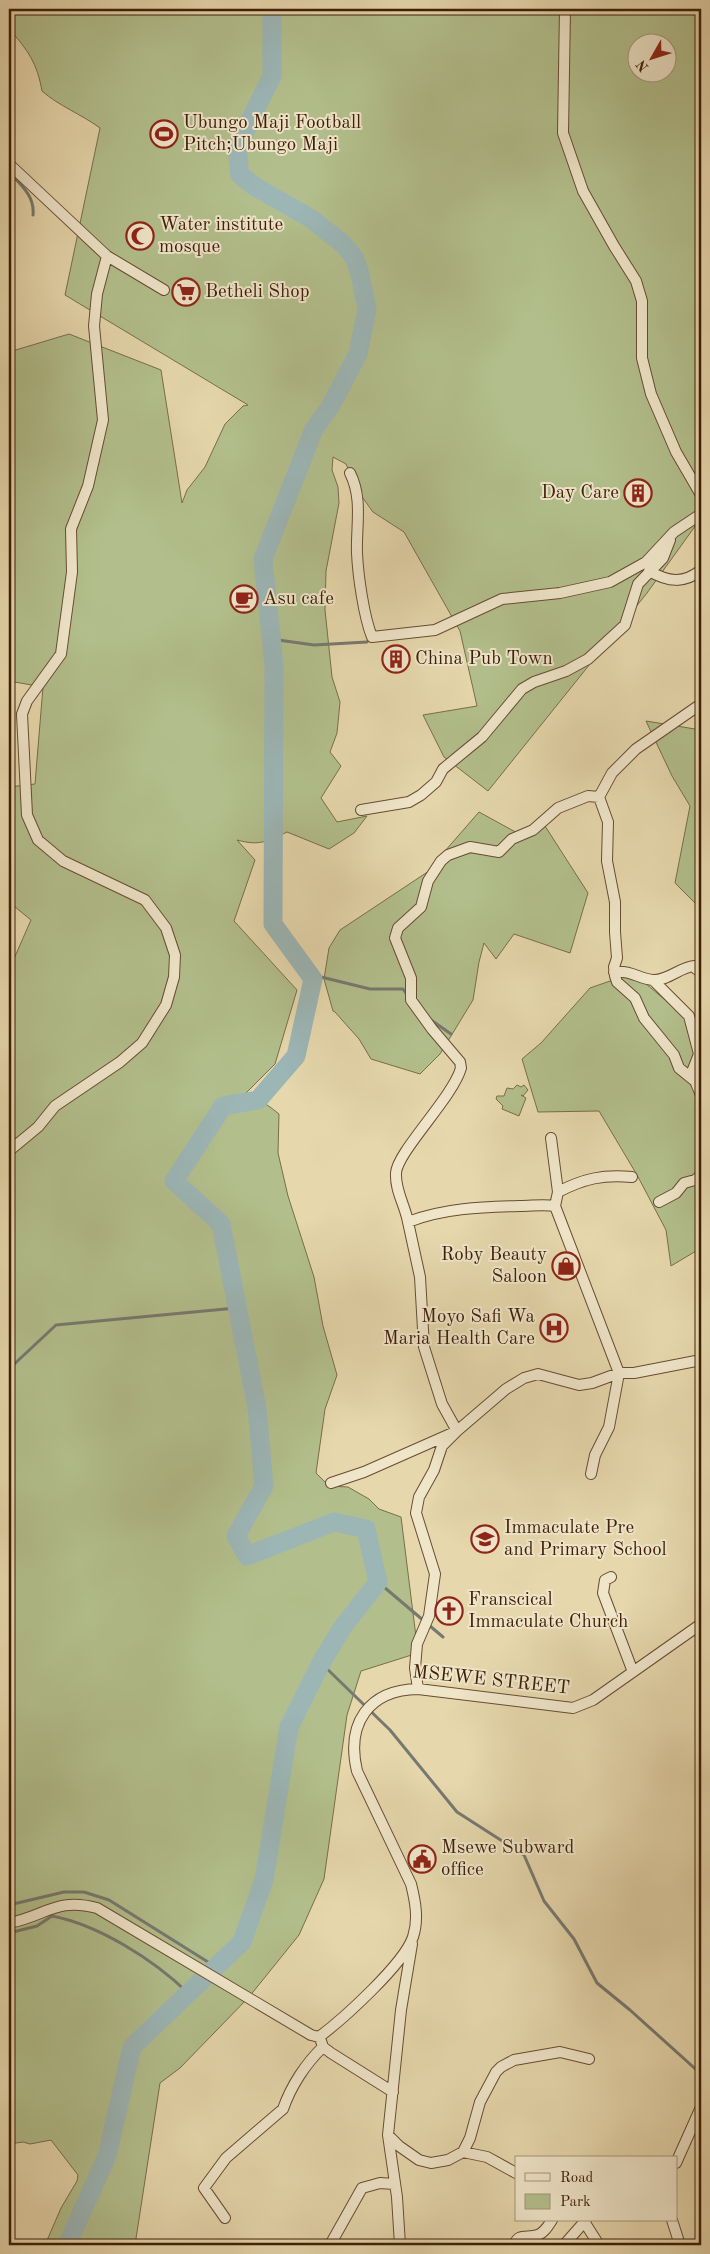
<svg xmlns="http://www.w3.org/2000/svg" width="710" height="2254" viewBox="0 0 710 2254" font-family="'Old Standard TT',serif">
<style>
.green{fill:#b2bf8c;stroke:#786e4a;fill-rule:evenodd}
.lines{fill:none;stroke-linecap:round;stroke-linejoin:round}
.stream{stroke:#767970;stroke-width:3}
.river{stroke:#9cb6b6;stroke-width:19}
.minor-casing{stroke:#684c31;stroke-width:12}
.minor{stroke:#efe5c9;stroke-width:10}
.labels{text-anchor:middle;dominant-baseline:central;stroke-width:4;stroke-linejoin:round;paint-order:stroke}
.poi-label{font-size:19px;fill:#3e1e08;stroke:#efe5c9;text-anchor:start}
.street-label{font-size:19px;fill:#3e1e08;stroke:#efe5c9}
</style>
<rect width="100%" height="100%" fill="#e6d7ac"/>
<filter id="stains"><feTurbulence type="fractalNoise" baseFrequency=".004" numOctaves="4"/><feColorMatrix values="0 0 0 0 .2 0 0 0 0 .09 0 0 0 0 .02 0 0 0 .5 -.17"/></filter>
<radialGradient id="worn" r=".72"><stop offset=".6" stop-color="#630" stop-opacity="0"/><stop offset="1" stop-color="#630" stop-opacity=".3"/></radialGradient>
<path class="green" d="M11,9H701V518L647,593L488,791L444,757L423,715L477,706L460,631L404,532L373,512L360,494L346,464L333,457L332,470L338,487L339,503L326,571L325,610L332,677L340,702L337,733L330,752L341,766L321,798L337,822L367,816L354,833L329,849L287,832C266,842 259,846 237,840L255,860L234,921L297,990L275,1064L240,1099C259,1099 263,1101 279,1114L278,1153L288,1196L314,1277L323,1326L337,1375L325,1409L316,1473L329,1486L348,1487L369,1499L379,1509L401,1517L418,1653L361,1671L347,1715L324,1879L299,1935L249,1997L180,2068L160,2083L135,2245H45L61,2208L77,2181L78,2175L51,2140L30,2144L23,2142L9,2144V970L31,920L9,902V787L35,784L43,687L9,681V352L69,334L161,370L182,503L187,490L205,467L225,424L243,406L248,405L65,295L100,128C81,114 59,106 42,91C37,63 28,50 9,29V11ZM638,42H668V72H638Z
M646,721L695,729L701,737V909L675,883L690,806L672,776Z
M479,812L521,835L545,826L588,893L570,953L514,934L496,959L484,943L479,962L473,1000L440,1054L420,1074L371,1059L359,1039L335,1012L333,1011L324,979L329,948L340,930L432,869L431,867Z
M633,973L701,1030V1248L671,1266L666,1230L637,1175L599,1111L538,1112L522,1059L541,1043L590,988Z
M517,1085L521,1087L524,1085L528,1090L523,1096L521,1095L526,1098L519,1116L502,1109L503,1106L496,1099L497,1096H504L507,1088L513,1089Z"/>
<g class="lines">
<path class="stream" d="M9,172C21,185 35,196 33,215
M271,639L314,645L367,642
M309,974L370,989H403L408,996
M431,1020L451,1034
M9,1369L56,1325L236,1308
M378,1582L443,1637
M321,1663L390,1730L457,1812L524,1855L544,1901L574,1939L597,1983L630,2010L701,2074
M9,1905L64,1892H84L109,1900L216,1967
M9,1933L37,1926L52,1916C99,1925 154,1960 188,1993"/>
<path class="river" d="M67,2245L107,2156L132,2047L242,1942L264,1880L289,1727L321,1663L342,1628L378,1582L366,1529L334,1522L247,1556L236,1536L264,1486L257,1408L221,1224L174,1181L223,1106L258,1100L296,1056L313,979L273,924L274,665L263,559L314,429L330,407L358,354L367,309L360,274L354,257L342,243L310,218L254,186L240,175L237,147L272,76V9"/>
<g class="minor-casing">
<path id="minor" d="M565,9L563,133L583,191L614,246L636,281L642,301V358L651,394L676,452L701,495
M9,164L107,256L164,290
M350,473C363,499 356,526 357,553C358,576 364,617 372,637L435,630L502,599L560,593L610,582L646,562L674,532L701,514
M649,571C668,582 684,584 701,570
M701,704L636,749L612,773L599,797L608,822L607,861L615,902V932L617,958L614,967L615,976L617,982L635,998L644,1018L674,1055L679,1068L695,1081L701,1095
M361,810L409,802L421,795L436,782L443,769L482,737L522,689L534,682L566,671L588,659L625,625L638,584L663,558L670,540
M614,972C632,970 639,979 653,980C668,981 680,967 694,966L696,969L701,967
M653,980L689,1016L699,1054L690,1077
M551,1138L558,1192L555,1206L619,1373L609,1427L595,1455L591,1474
M9,1151L38,1127L55,1106L120,1062L142,1043L166,1005L174,977L175,955L166,928L145,900L63,861L38,840L27,815L22,714L27,701L61,654L72,572L71,529L88,486L103,420L94,326L97,294L107,256
M558,1192C583,1179 603,1174 632,1177
M659,1202L676,1193L684,1183L695,1180L701,1175
M408,1222C405,1205 395,1191 396,1173C397,1152 453,1097 461,1068L460,1062L432,1029L411,1000V978L395,938L398,928L421,907L428,881L441,861L448,855L470,847L499,852L512,839L533,830L558,808L588,796L599,797
M331,1483L364,1472L457,1431L506,1389L524,1378L538,1374L579,1385L592,1383L619,1373H634L701,1360
M611,1577L605,1580L603,1593L633,1672
M418,1689L415,1668L417,1644L429,1616L435,1574L416,1513L419,1497L434,1470L442,1446L457,1431L442,1404L424,1347L420,1277L408,1222C444,1208 482,1207 520,1206C532,1206 543,1204 555,1206
M9,1923C46,1916 56,1897 97,1908L311,2035L319,2037C343,2019 404,1964 413,1937C419,1919 415,1900 411,1884L357,1771C346,1724 368,1690 418,1689L573,1708L593,1700L701,1624
M321,2041L323,2047L331,2053L393,2092
M388,2135L399,2146L419,2160L431,2163L448,2160L463,2152L470,2138L480,2102L496,2072L501,2067L514,2060L560,2052L589,2059
M463,2152L487,2157L516,2173
M676,2163L701,2107
M225,2218L204,2188L226,2158L283,2109C291,2086 306,2063 323,2047
M672,2220L680,2245
M585,2223L599,2245
M330,2245L362,2188L380,2183L394,2184
M400,2245L397,2197L388,2135L401,2010L412,1944
M514,2245C519,2232 527,2239 538,2235C545,2232 548,2226 552,2220
M564,2245L586,2220"/>
</g>
<use href="#minor" class="minor"/>
</g>
<defs>
<g id="stadium-ring" transform="scale(1.4375)"><circle r="9.5" fill="#efe5c9" stroke="#8f2418" stroke-width="1.5"/><path d="M0-5a6.5 5 0 1 0 0 10a6.5 5 0 1 0 0-10ZM-3.5-1.8h7v3.6h-7Z" fill="#8f2418"/></g>
<g id="mosque-ring" transform="scale(1.4375)"><circle r="9.5" fill="#efe5c9" stroke="#8f2418" stroke-width="1.5"/><path d="M3.5-4.9A6 6 0 1 0 3.5 4.9A5 5 0 1 1 3.5-4.9Z" fill="#8f2418"/></g>
<g id="supermarket-ring" transform="scale(1.4375)"><circle r="9.5" fill="#efe5c9" stroke="#8f2418" stroke-width="1.5"/><path d="M-6-5.5h2.5l.6 2H6L4.5 2H-2.5L-4.4-4H-6ZM-1.5 3.2a1.3 1.3 0 1 0 .1 0ZM3 3.2a1.3 1.3 0 1 0 .1 0Z" fill="#8f2418"/></g>
<g id="building-ring" transform="scale(1.4375)"><circle r="9.5" fill="#efe5c9" stroke="#8f2418" stroke-width="1.5"/><path d="M-4-6H4V6H1V3H-1V6H-4ZM-2.5-4.3h1.7v1.8h-1.7ZM.8-4.3h1.7v1.8H.8ZM-2.5-1h1.7V.8h-1.7ZM.8-1h1.7V.8H.8Z" fill="#8f2418"/></g>
<g id="cafe-ring" transform="scale(1.4375)"><circle r="9.5" fill="#efe5c9" stroke="#8f2418" stroke-width="1.5"/><path d="M-5.5-4.5H6V0H3Q3 3.5 0 3.5H-2.5Q-5.5 3.5-5.5 0ZM3-3.2v2h1.7v-2ZM-6 4.5H4V6H-6Z" fill="#8f2418"/></g>
<g id="shop-ring" transform="scale(1.4375)"><circle r="9.5" fill="#efe5c9" stroke="#8f2418" stroke-width="1.5"/><path d="M-5-2.5h2.3a2.7 3.5 0 0 1 5.4 0H5L5.5 6h-11ZM-1.5-2.5h3a1.5 2.3 0 0 0-3 0Z" fill="#8f2418"/></g>
<g id="hospital-ring" transform="scale(1.4375)"><circle r="9.5" fill="#efe5c9" stroke="#8f2418" stroke-width="1.5"/><path d="M-5-5h3v3.5h4V-5h3V5h-3V1.5h-4V5h-3Z" fill="#8f2418"/></g>
<g id="school-ring" transform="scale(1.4375)"><circle r="9.5" fill="#efe5c9" stroke="#8f2418" stroke-width="1.5"/><path d="M0-5L7-2L0 1L-7-2ZM-4 1L0 2.5L4 1V4Q0 6-4 4Z" fill="#8f2418"/></g>
<g id="church-ring" transform="scale(1.4375)"><circle r="9.5" fill="#efe5c9" stroke="#8f2418" stroke-width="1.5"/><path d="M-1.2-6h2.4v3.5h3.3v2.4h-3.3V6h-2.4V-.1h-3.3v-2.4h3.3Z" fill="#8f2418"/></g>
<g id="civic-ring" transform="scale(1.4375)"><circle r="9.5" fill="#efe5c9" stroke="#8f2418" stroke-width="1.5"/><path d="M-.6-6.5H3V-4.5H.6V-3L4-1V1h2V6H-6V1h2V-1L-.6-3ZM-1.2 2.5V6h2.4V2.5Z" fill="#8f2418"/></g>
</defs>
<g fill-rule="evenodd">
<use href="#stadium-ring" x="164" y="134"/>
<use href="#mosque-ring" x="140" y="236"/>
<use href="#supermarket-ring" x="186" y="292"/>
<use href="#building-ring" x="638" y="493"/>
<use href="#cafe-ring" x="244" y="599"/>
<use href="#building-ring" x="396" y="659"/>
<use href="#shop-ring" x="566" y="1266"/>
<use href="#hospital-ring" x="554" y="1328"/>
<use href="#school-ring" x="485" y="1539"/>
<use href="#church-ring" x="449" y="1611"/>
<use href="#civic-ring" x="422" y="1859"/>
</g>
<g class="labels">
<g class="poi-label">
<text x="183" y="123">Ubungo Maji Football<tspan x="183" dy="22">Pitch;Ubungo Maji</tspan></text>
<text x="159" y="225">Water institute<tspan x="159" dy="22">mosque</tspan></text>
<text x="205" y="292">Betheli Shop</text>
<text x="619" y="493" text-anchor="end">Day Care</text>
<text x="263" y="599">Asu cafe</text>
<text x="415" y="659">China Pub Town</text>
<text x="547" y="1255" text-anchor="end">Roby Beauty<tspan x="547" dy="22">Saloon</tspan></text>
<text x="535" y="1317" text-anchor="end">Moyo Safi Wa<tspan x="535" dy="22">Maria Health Care</tspan></text>
<text x="504" y="1528">Immaculate Pre<tspan x="504" dy="22">and Primary School</tspan></text>
<text x="468" y="1600">Franscical<tspan x="468" dy="22">Immaculate Church</tspan></text>
<text x="441" y="1848">Msewe Subward<tspan x="441" dy="22">office</tspan></text>
</g>
<g class="street-label">
<text transform="translate(491 1681) rotate(6)">MSEWE STREET</text>
</g>
</g>
<rect width="710" height="2254" fill="none" stroke="#e6d7ac" stroke-width="30"/>
<rect x="10" y="10" width="690" height="2234" fill="none" stroke="#3e1e08" stroke-width="2.5"/>
<rect x="15" y="15" width="680" height="2224" fill="none" stroke="#3e1e08"/>
<rect x="515" y="2156" width="162" height="65" fill="#efe5c9" stroke="#a8957c"/>
<rect x="525" y="2173" width="25" height="8" fill="#efe5c9" stroke="#a8957c"/>
<text x="560" y="2182" font-size="15" fill="#3e1e08">Road</text>
<rect x="525" y="2194" width="25" height="15" fill="#b2bf8c" stroke="#a8957c"/>
<text x="560" y="2206" font-size="15" fill="#3e1e08">Park</text>
<g transform="translate(652 58) rotate(231)"><circle r="24" fill="#efe5c9" stroke="#a8957c"/>
<path d="M0-4L9 19L0 12L-9 19Z" fill="#8f2418"/>
<text y="-8" font-size="14" font-weight="bold" text-anchor="middle" fill="#3e1e08">N</text>
</g>
<rect width="100%" height="100%" filter="url(#stains)"/>
<rect width="100%" height="100%" fill="url(#worn)"/>
</svg>
